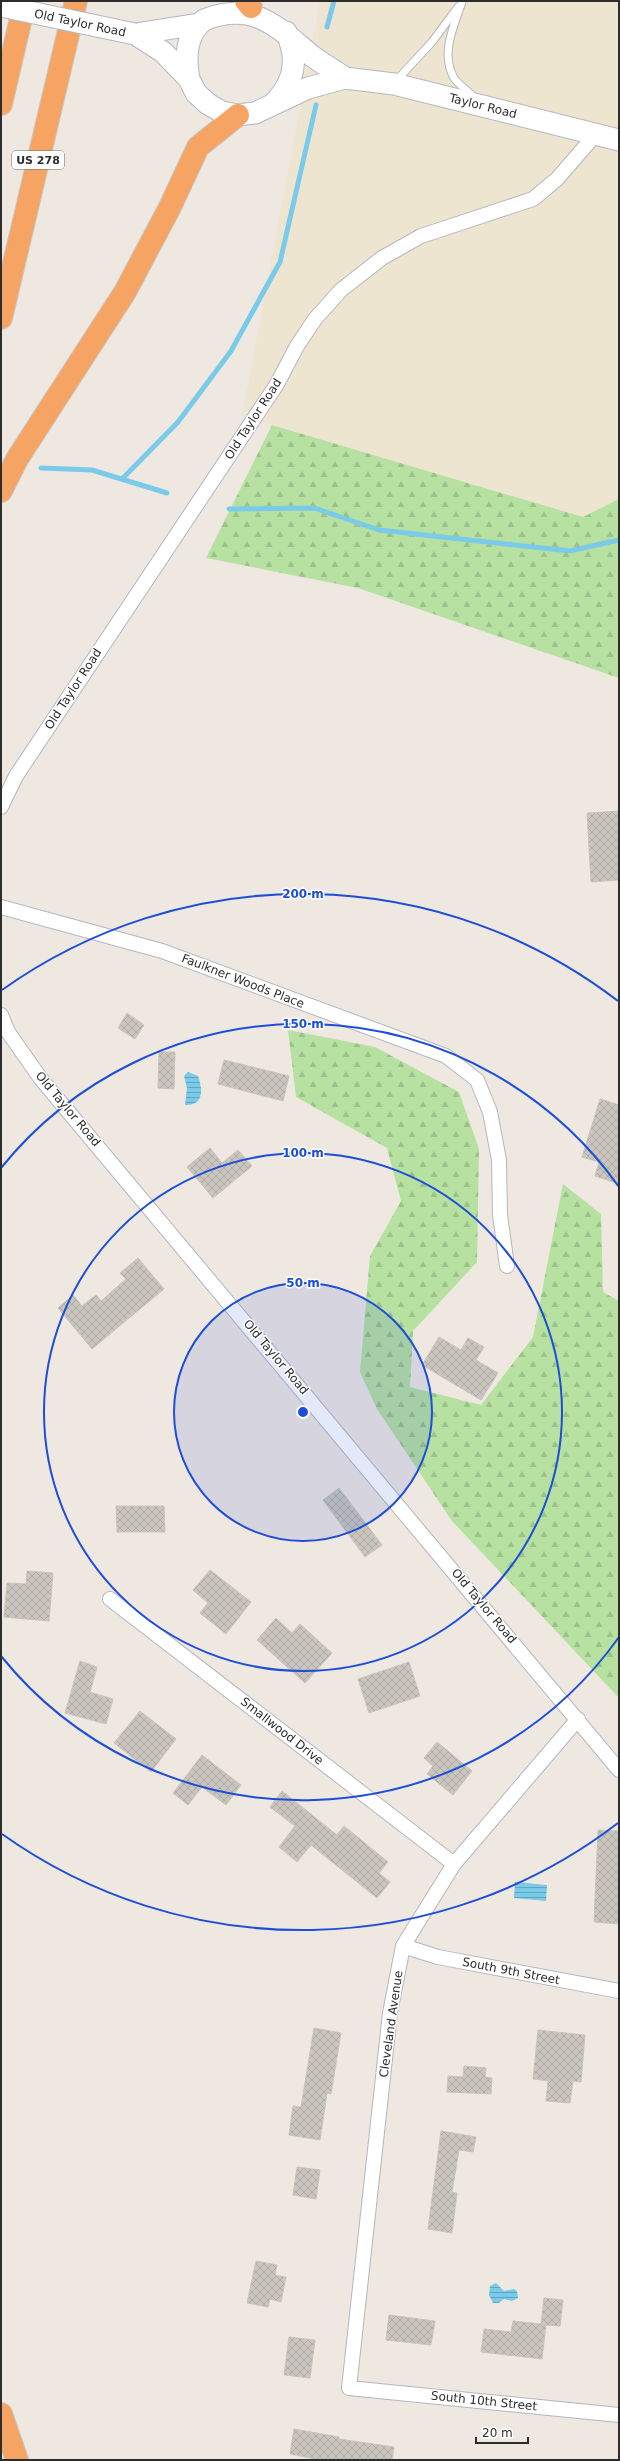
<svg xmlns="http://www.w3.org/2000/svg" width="620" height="2461" viewBox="0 0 620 2461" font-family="'DejaVu Sans',sans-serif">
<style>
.education{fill:#eee5d1}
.forest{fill:url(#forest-firs)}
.water{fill:url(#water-rules)}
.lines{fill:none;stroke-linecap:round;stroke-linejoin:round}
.stream{stroke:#7acae9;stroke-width:5}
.building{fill:url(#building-cross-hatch);stroke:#c9c4ba}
.lane-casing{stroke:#b4b6c0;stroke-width:9}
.street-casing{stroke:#b4b6c0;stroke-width:16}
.secondary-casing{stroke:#b4b6c0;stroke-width:23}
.highway-casing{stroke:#c8c8c8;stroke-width:24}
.lane{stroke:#fff;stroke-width:7}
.street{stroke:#fff;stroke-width:14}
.secondary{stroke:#fff;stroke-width:21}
.highway{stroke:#f6a463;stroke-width:22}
.secondary-bridge-casing{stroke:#b4b6c0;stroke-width:23;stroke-linecap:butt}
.secondary-bridge{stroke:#fff;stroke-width:21}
.ring{fill:none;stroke:#1d4ed8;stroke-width:2}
.labels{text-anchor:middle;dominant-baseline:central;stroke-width:3;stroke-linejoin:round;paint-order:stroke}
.shield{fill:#fff;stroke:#6c6c6c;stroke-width:1}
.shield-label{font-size:11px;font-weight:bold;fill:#2d2d2d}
.street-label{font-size:12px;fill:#2d2d2d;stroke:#fff}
.centre{fill:#1d4ed8;stroke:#fff;stroke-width:2}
.ring-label{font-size:12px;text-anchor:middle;font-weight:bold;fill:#1d4ed8;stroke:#fff;stroke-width:3;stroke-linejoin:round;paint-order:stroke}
</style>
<defs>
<pattern id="forest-firs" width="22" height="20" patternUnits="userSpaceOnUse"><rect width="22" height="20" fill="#b6e1a0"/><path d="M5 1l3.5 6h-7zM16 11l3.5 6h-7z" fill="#9dc18a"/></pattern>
<pattern id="water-rules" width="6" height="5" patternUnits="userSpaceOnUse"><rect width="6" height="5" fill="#7acae9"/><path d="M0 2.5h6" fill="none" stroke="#64a4bd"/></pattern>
<pattern id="building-cross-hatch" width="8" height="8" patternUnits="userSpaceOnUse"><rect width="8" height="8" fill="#cac6bf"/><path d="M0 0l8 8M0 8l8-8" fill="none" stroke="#aeaaa4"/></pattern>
</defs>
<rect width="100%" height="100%" fill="#eee8e1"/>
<path class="education" d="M320,1H619V499L583,517L242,416Z"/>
<path class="forest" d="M272,425L583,517L619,499V678L358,588L206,558Z
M288,1030L375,1047L459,1092L479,1149L477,1262L413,1331L410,1387L481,1405L533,1337L563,1184L601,1214L603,1292L619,1301V1698L452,1521L377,1409L360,1372L370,1256L401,1201L387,1148L296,1097Z"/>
<path class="water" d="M188,1072L198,1076C203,1090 204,1106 185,1105L187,1088L184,1076Z
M515,1882L547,1885L546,1901L514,1898Z
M496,2283L504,2291L514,2289L517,2291L518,2298L512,2301L504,2299L499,2303H493L489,2295L490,2286Z"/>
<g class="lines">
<path class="stream" d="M327,27L334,1
M41,468L92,470L167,493
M122,479L178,422L231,351L280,262L316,105
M229,509L314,508L379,530L570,551L619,540"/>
</g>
<path class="building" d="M619,811V880L591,882L587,813Z
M127,1013L144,1025L135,1039L118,1028Z
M159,1052H175L174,1089L158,1088Z
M224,1060L289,1076L283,1101L218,1084Z
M600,1099L619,1105V1184L595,1176L599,1162L582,1157Z
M210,1148L222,1163L238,1150L252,1166L213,1198L187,1167Z
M138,1258L164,1289L92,1349L58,1308L73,1295L82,1306L96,1295L101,1301L126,1279L120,1273Z
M439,1337L461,1350L468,1338L484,1347L476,1360L498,1373L481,1400L422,1365Z
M339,1488L382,1545L365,1557L323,1500Z
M116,1506H164L165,1532H117Z
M210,1570L251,1602L226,1634L200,1613L208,1603L193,1590Z
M27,1571L53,1573L49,1621L4,1617L7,1583L26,1584Z
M276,1618L292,1633L300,1624L332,1653L305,1683L257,1640Z
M80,1661L97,1667L90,1692L113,1699L106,1724L65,1713Z
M409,1662L420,1696L369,1713L358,1679Z
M140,1711L176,1739L151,1772L114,1743Z
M437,1742L472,1771L453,1795L427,1774L433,1766L424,1758Z
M202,1755L241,1785L226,1805L202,1787L188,1805L173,1793Z
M282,1791L337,1835L344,1826L388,1862L379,1873L390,1882L377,1898L311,1845L297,1862L279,1847L295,1826L270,1807Z
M598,1830L619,1831V1924L594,1922Z
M314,2028L341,2033L331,2094L327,2093L320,2140L289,2135L293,2106L301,2107Z
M538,2030L585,2035L581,2082L573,2081L570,2103L546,2101L548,2081L533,2079Z
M464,2066L486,2068L485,2077L492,2078L491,2094L447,2092L448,2076L463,2077Z
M441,2131L476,2137L473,2152L459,2150L452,2192L457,2193L452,2233L428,2229Z
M297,2167L320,2170L316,2199L293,2195Z
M256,2261L277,2265L275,2275L286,2277L281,2302L270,2299L268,2307L247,2303Z
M544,2298L563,2300L560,2326L546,2325L542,2359L481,2352L484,2329L511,2332L513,2321L541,2324Z
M389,2315L435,2321L431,2345L386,2340Z
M289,2337L315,2340L310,2378L284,2375Z
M294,2429L339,2437V2439L394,2447L392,2460H320L290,2454Z"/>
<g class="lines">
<g class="lane-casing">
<path id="lane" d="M462,2C454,26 440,53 454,78C459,85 468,91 475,98
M395,82L432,42L458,7"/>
</g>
<g class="street-casing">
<path id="street" d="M1,807L16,776L277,384L297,346L315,319L341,290L382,258L421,236L533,199L557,179L596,134
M1,907L162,951L446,1056L477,1080L490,1112L499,1160L500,1215L507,1266
M1,1015L8,1032L41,1079L619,1770
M110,1599L454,1864
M578,1719L454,1864L403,1946L390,2013L349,2388L619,2415
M403,1946L438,1957L619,1991"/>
</g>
<g class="secondary-casing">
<path id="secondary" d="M135,34L163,52L189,79L196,93L208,104L222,112L238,115L255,113L308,88L345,78L394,84L619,140
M135,34L199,24
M189,79C185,58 186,34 204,20C255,0 278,28 312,56C323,64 335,71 345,78
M274,103C295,82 299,58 286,32"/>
</g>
<g class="highway-casing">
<path id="highway" d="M246,1L251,7
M1,104L25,1
M1,318L76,1
M1,491L17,459L125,292L170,207L198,147L238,115
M1,2414L17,2460"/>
</g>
<use href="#lane" class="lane"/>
<use href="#street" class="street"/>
<use href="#secondary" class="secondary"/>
<use href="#highway" class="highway"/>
<g class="secondary-bridge-casing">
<path id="secondary-bridge" d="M1,6L135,34"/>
</g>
<use href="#secondary-bridge" class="secondary-bridge"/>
</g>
<circle cx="303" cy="1412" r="129" fill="#1d4ed8" fill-opacity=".12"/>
<g class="ring">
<circle cx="303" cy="1412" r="129"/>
<circle cx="303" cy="1412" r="259"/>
<path d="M619 1637A388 388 0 0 1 1 1656M1 1168A388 388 0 0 1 619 1187"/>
<path d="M618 1823A518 518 0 0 1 2 1834M2 990A518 518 0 0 1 618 1001"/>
</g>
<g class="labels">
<rect class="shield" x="12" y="151" width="52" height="18" rx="3"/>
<g class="shield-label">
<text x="38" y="160">US 278</text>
</g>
<g class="street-label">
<text transform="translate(80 23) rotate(12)">Old Taylor Road</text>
<text transform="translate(483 106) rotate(14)">Taylor Road</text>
<text transform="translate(253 419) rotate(-57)">Old Taylor Road</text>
<text transform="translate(73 689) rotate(-57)">Old Taylor Road</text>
<text transform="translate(243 981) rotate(21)">Faulkner Woods Place</text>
<text transform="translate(68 1109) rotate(50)">Old Taylor Road</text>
<text transform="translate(276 1357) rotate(50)">Old Taylor Road</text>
<text transform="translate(484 1606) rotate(50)">Old Taylor Road</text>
<text transform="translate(282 1731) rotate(38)">Smallwood Drive</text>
<text transform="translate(511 1971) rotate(11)">South 9th Street</text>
<text transform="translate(391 2024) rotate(-82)">Cleveland Avenue</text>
<text transform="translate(484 2401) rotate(6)">South 10th Street</text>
</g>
</g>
<circle cx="303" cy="1412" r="6" class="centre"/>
<g class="ring-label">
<text x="303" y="898">200 m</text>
<text x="303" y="1028">150 m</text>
<text x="303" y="1157">100 m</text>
<text x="303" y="1287">50 m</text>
</g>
<rect width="620" height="2461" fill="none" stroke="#2d2d2d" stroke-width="4"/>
<path d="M476 2437v6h52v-6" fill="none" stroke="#2d2d2d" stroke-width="2"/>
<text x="482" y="2437" font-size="12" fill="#2d2d2d" stroke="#ffffff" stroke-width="3" paint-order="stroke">20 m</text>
</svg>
